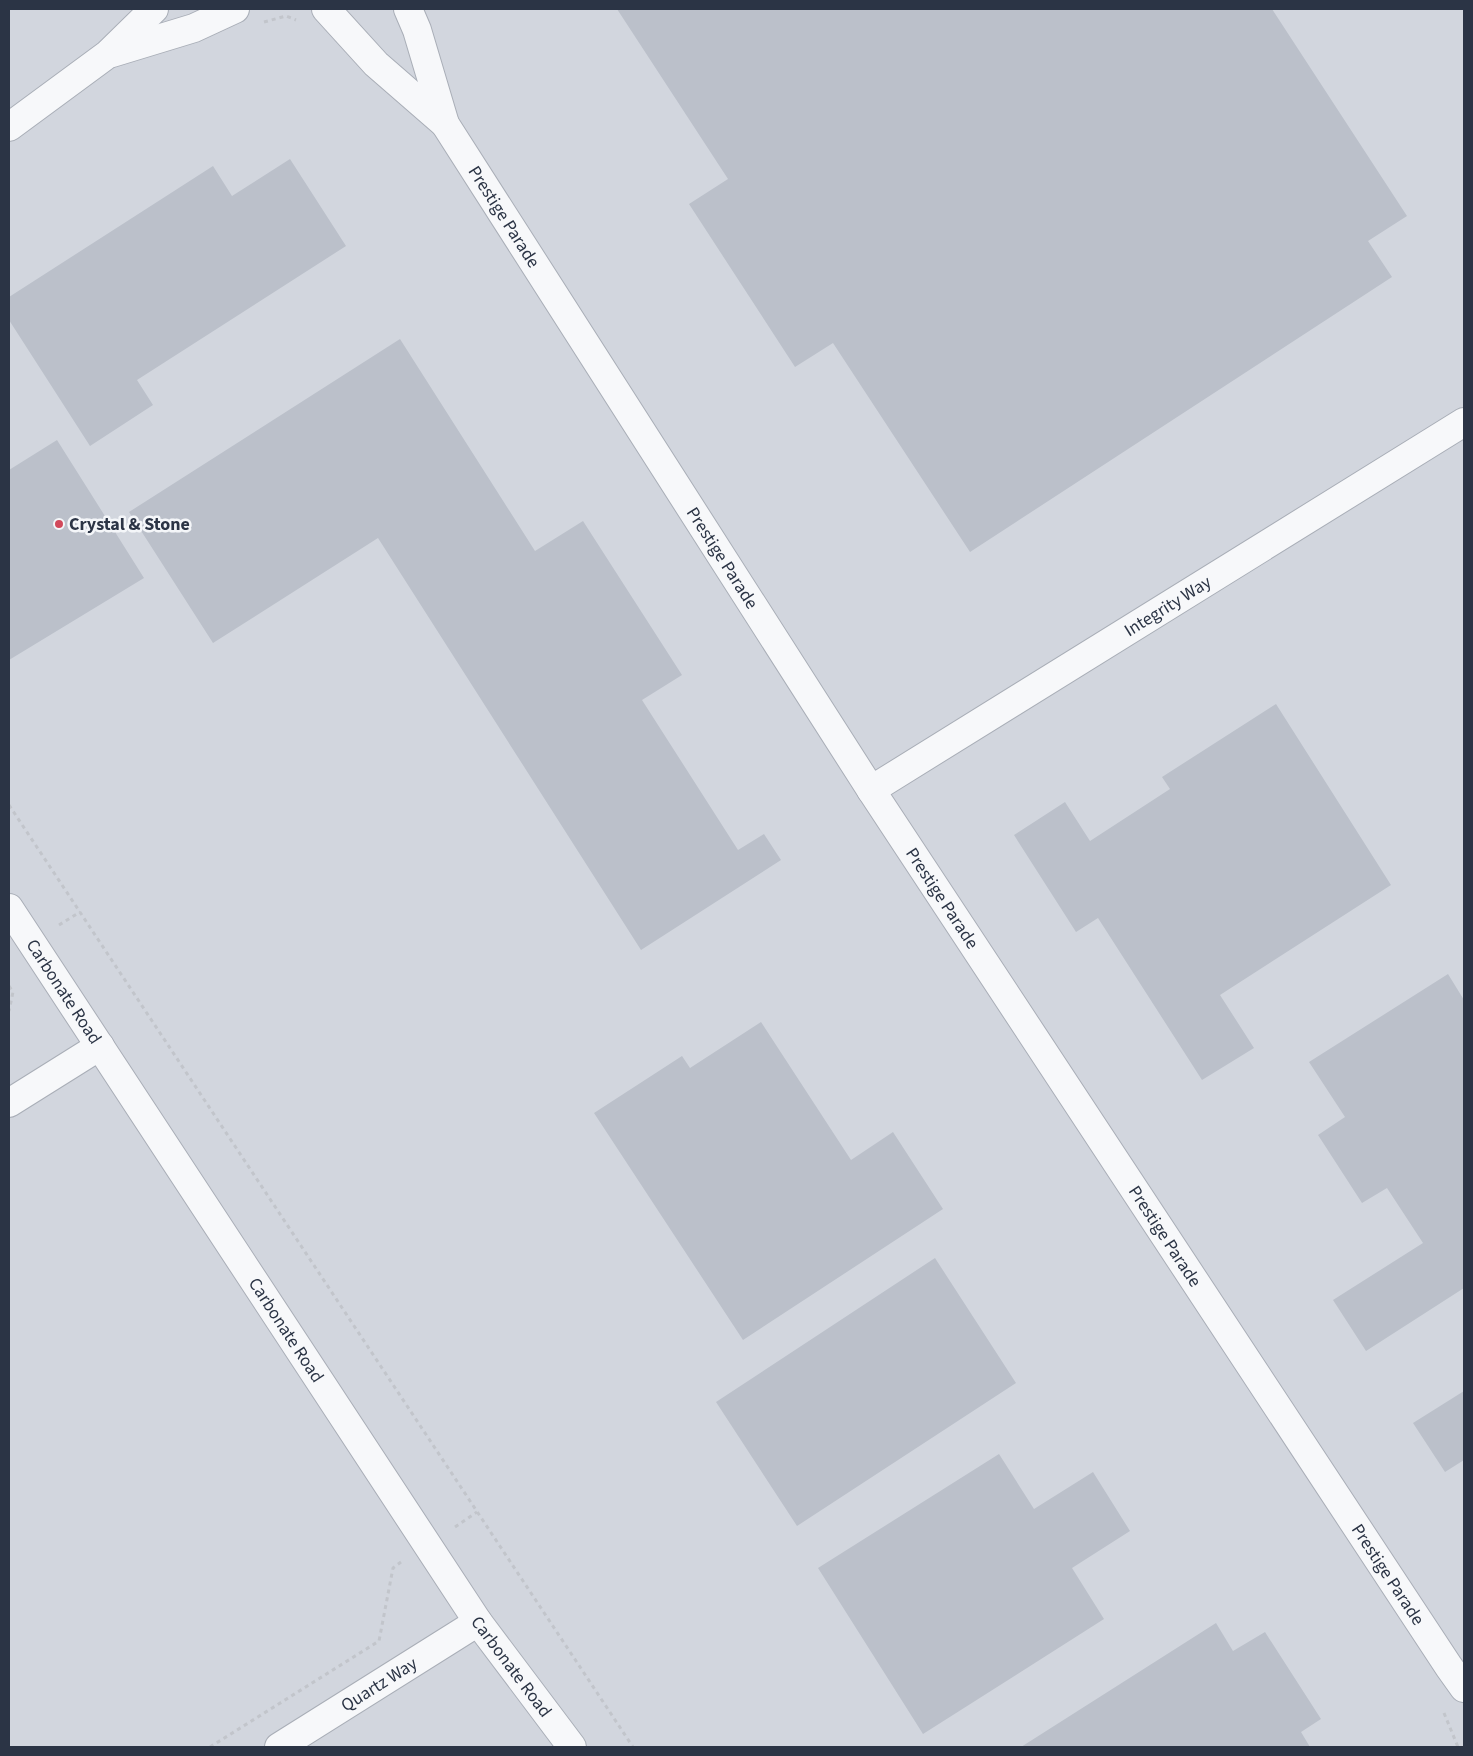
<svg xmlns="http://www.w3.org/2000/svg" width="1473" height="1756" viewBox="0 0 1473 1756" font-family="'Source Sans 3',sans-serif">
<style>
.built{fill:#d2d6de}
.building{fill:#bbc0ca}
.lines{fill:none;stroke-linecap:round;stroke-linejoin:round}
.minor-casing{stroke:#a9aeb7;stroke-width:30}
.tertiary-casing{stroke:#a9aeb7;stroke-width:30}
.path{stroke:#c2c5cb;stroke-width:3;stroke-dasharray:4 4;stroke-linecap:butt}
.minor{stroke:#f7f8fa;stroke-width:28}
.tertiary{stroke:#f7f8fa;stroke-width:28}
.poi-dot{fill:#d1495b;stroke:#f4f6f9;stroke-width:2}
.labels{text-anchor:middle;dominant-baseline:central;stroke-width:5;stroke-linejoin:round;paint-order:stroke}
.street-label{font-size:18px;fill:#2b3445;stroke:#f4f6f9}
.poi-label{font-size:18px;font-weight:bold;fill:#2b3445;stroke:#f4f6f9;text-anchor:start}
</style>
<rect width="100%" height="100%" fill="#e4e7ec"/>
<path class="built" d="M9,9H1464V1747H9Z"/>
<path class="building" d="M617,9H1272L1407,216L1368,241L1392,277L970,552L833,343L795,367L689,204L728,179Z
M290,159L346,246L137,380L153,405L90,446L9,320V297L213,166L232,196Z
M400,339L535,551L583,521L682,675L642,700L738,850L764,834L781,860L641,950L378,538L213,643L129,512Z
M57,440L144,578L9,660V470Z
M1276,704L1391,885L1220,995L1254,1048L1202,1080L1098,918L1076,932L1014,835L1065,802L1090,841L1170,789L1162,777Z
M1448,974L1464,1000V1288L1366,1351L1333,1300L1423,1243L1387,1188L1362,1203L1318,1135L1345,1117L1309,1062Z
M761,1022L851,1160L893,1132L943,1209L743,1340L594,1113L682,1056L690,1068Z
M935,1258L1016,1383L797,1526L716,1402Z
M1464,1391V1460L1445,1472L1413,1423Z
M999,1454L1034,1509L1093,1472L1130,1531L1072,1568L1104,1619L923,1734L818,1568Z
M1216,1623L1233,1651L1265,1632L1321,1719L1301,1732L1310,1747H1021Z"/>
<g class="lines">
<g class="minor-casing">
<g id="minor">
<path d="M112,53L194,28L235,9"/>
<path d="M9,127L108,54L154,9"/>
<path id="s1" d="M871,790L1464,422"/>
<path id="s2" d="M9,908L478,1622L572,1747"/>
<path d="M9,1103L100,1046"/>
<path id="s3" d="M279,1747L478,1622"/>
</g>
</g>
<g class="tertiary-casing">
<g id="tertiary">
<path d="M326,9L376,64L445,124"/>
<path id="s4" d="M408,9L417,30L445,124L871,790L1449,1667L1464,1688"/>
</g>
</g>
<path class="path" d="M264,22L286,16L296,20
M9,805L633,1747
M59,925L80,912
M9,986L13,992L9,1011
M455,1527L477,1512
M1444,1713L1458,1747
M210,1747L379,1641L393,1568L401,1562"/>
<use href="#minor" class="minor"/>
<use href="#tertiary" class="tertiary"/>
</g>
<circle class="poi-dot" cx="59" cy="524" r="5"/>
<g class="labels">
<g class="street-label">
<text stroke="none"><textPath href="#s4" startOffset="231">Prestige Parade</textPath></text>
<text stroke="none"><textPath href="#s4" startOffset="636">Prestige Parade</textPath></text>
<text stroke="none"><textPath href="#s1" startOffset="349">Integrity Way</textPath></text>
<text stroke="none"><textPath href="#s4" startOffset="1041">Prestige Parade</textPath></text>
<text stroke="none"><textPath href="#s2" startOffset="100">Carbonate Road</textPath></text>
<text stroke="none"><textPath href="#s4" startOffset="1446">Prestige Parade</textPath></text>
<text stroke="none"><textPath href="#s2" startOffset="505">Carbonate Road</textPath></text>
<text stroke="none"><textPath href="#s4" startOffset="1851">Prestige Parade</textPath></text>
<text stroke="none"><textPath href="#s2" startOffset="910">Carbonate Road</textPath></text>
<text stroke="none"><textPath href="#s3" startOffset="118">Quartz Way</textPath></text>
</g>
<g class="poi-label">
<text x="69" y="524">Crystal &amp; Stone</text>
</g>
</g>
<rect width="1473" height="1756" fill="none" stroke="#2b3445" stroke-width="20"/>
</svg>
